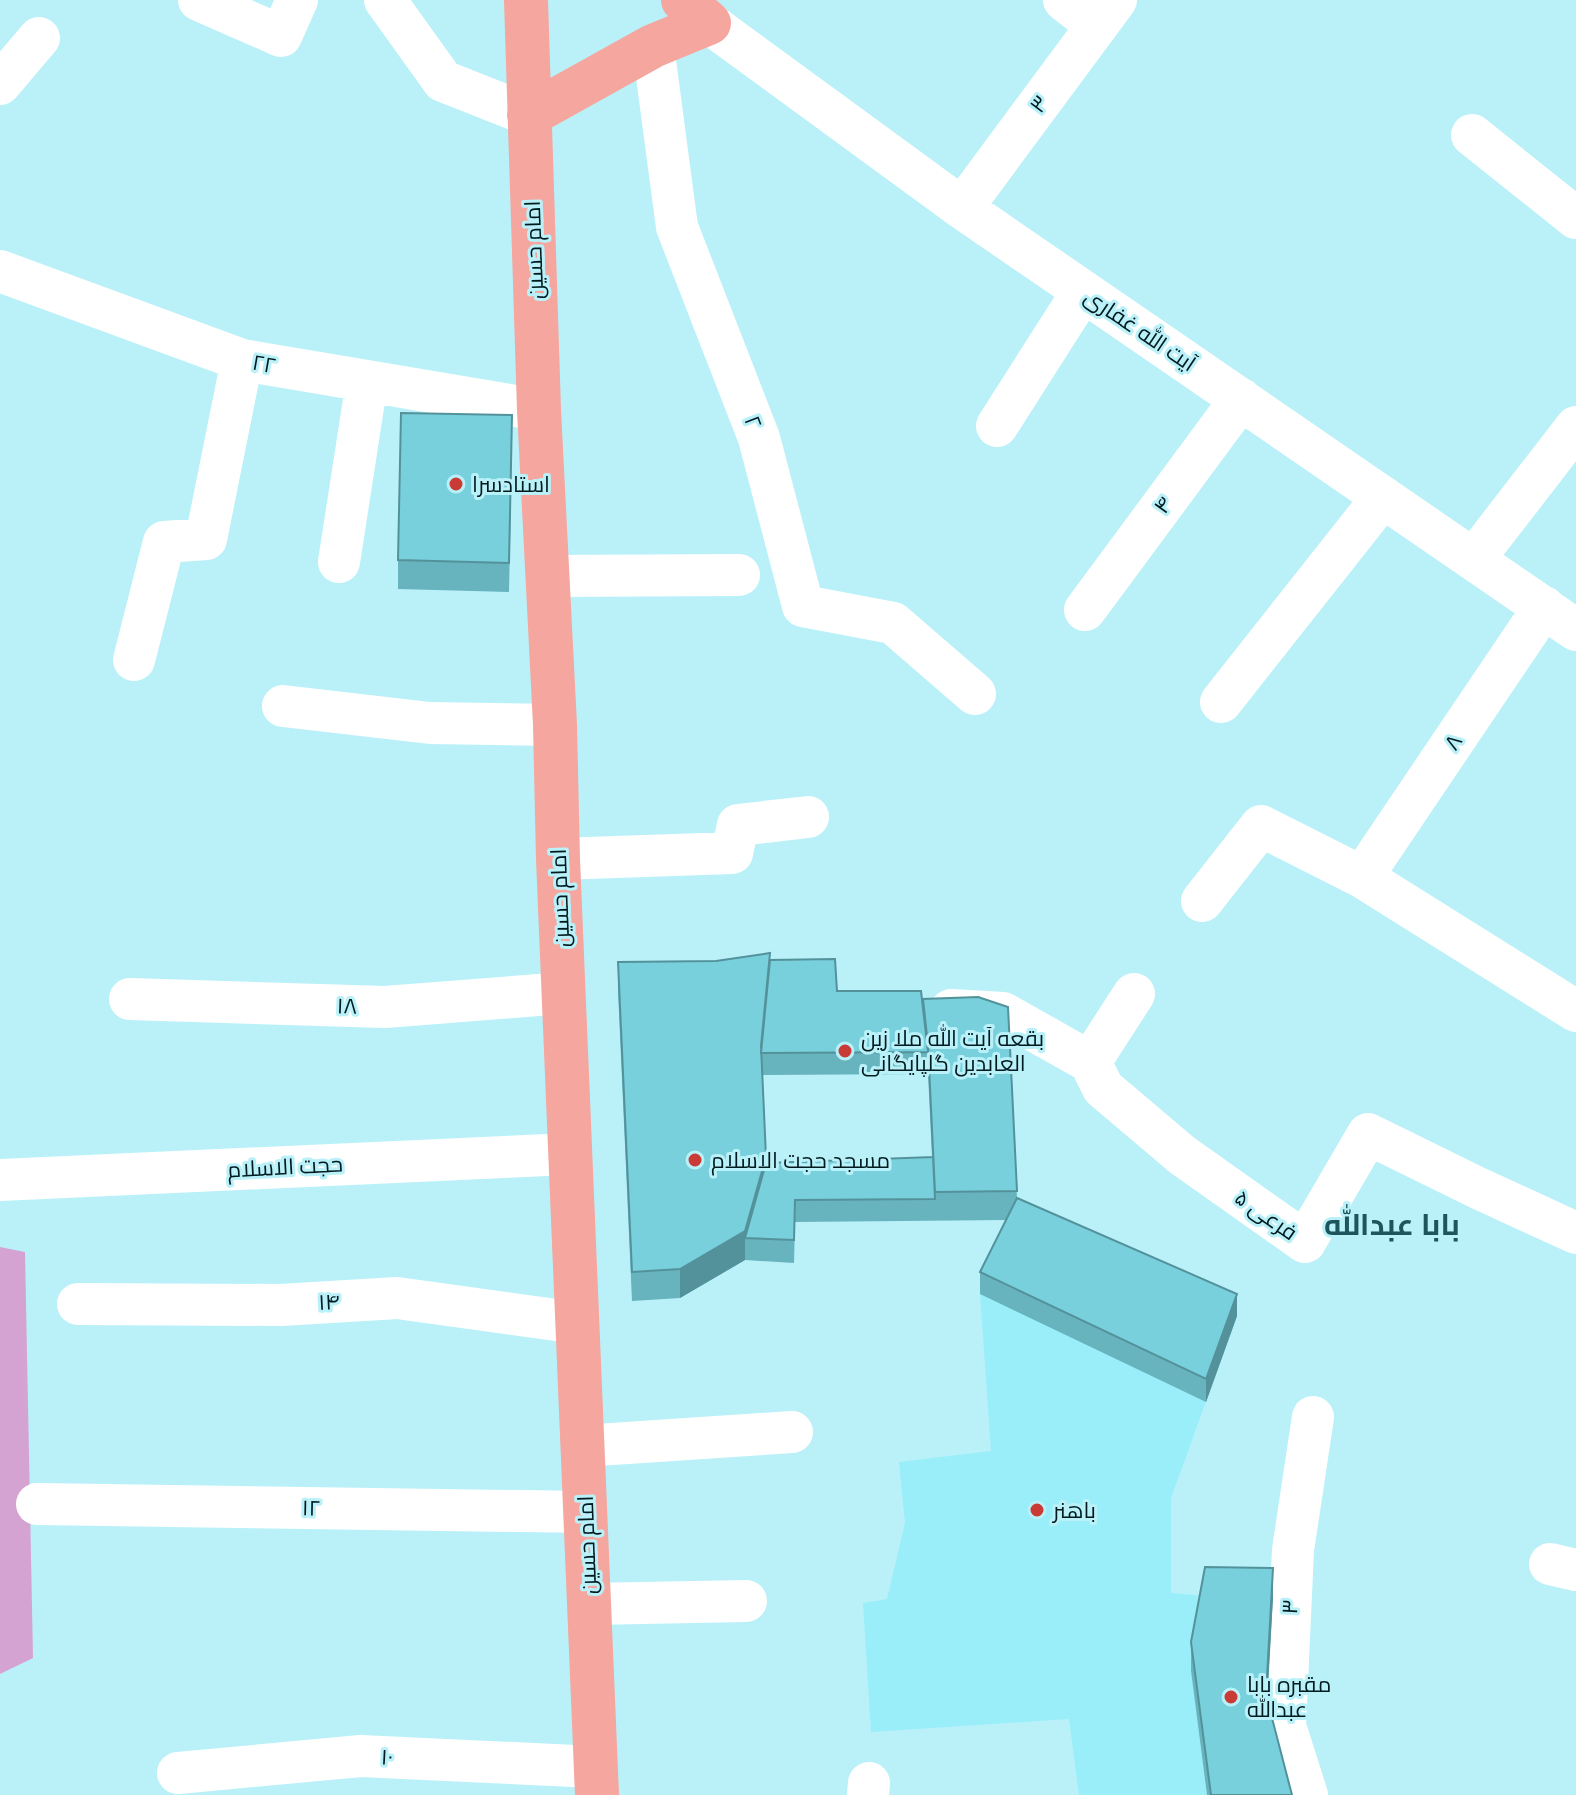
<svg xmlns="http://www.w3.org/2000/svg" width="1576" height="1795" viewBox="0 0 1576 1795" font-family="Figtree,Cairo,sans-serif">
<style>
.built{fill:#99eefa}
.green{fill:#d4a3d2}
.lines{fill:none;stroke-linecap:round;stroke-linejoin:round}
.minor{stroke:#fff;stroke-width:42}
.major{stroke:#f5a69f;stroke-width:44}
.wall{fill:#67b3be;fill-rule:evenodd}
.shaded-wall{fill:#54929b}
.building{fill:#78d0dd;stroke:#54929b;stroke-width:2}
.poi-dot{fill:#c93b34;stroke:#baf1f9;stroke-width:3}
.labels{text-anchor:middle;dominant-baseline:central;stroke-width:6;stroke-linejoin:round;paint-order:stroke}
.street-label{font-size:22px;fill:#001b20;stroke:#baf1f9}
.poi-label{font-size:22px;fill:#001b20;stroke:#baf1f9;text-anchor:start}
.district-label{font-size:30px;font-weight:bold;fill:#1e545b;stroke:#baf1f9}
</style>
<rect width="100%" height="100%" fill="#baf1f9"/>
<path class="built" d="M1017,1220L1237,1316L1171,1498V1593L1205,1596L1191,1671L1207,1795H1079L1069,1719L871,1732L863,1603L887,1599L905,1523L899,1462L991,1451L980,1294Z"/>
<path class="green" d="M0,1247L25,1252L33,1658L0,1674Z"/>
<g class="lines">
<path class="minor" d="M199,0L281,36L297,0
M385,0L443,81L529,115
M1064,0L1097,26
M709,23L962,208L1576,630
M653,46L677,227L759,438L803,606L893,623L975,694
M0,84L39,38
M1472,135L1576,218
M962,208L1116,0
M0,271L242,360L539,410
M997,426L1083,291
M1474,559L1576,427
M339,562L367,381
M548,576L739,575
M1085,610L1241,399
M134,660L164,542L206,539L242,360
M1221,702L1383,497
M283,706L430,723L555,725
M558,859L732,853L738,825L808,817
M1362,877L1544,607
M1202,901L1261,826L1362,877L1576,1011
M130,999L385,1007L564,993
M951,1010L1003,1013L1090,1062L1103,1088L1182,1155L1305,1242L1368,1134L1478,1188L1576,1233
M1090,1062L1134,994
M0,1180L570,1154
M78,1304L281,1305L397,1298L578,1323
M582,1446L792,1432
M37,1504L586,1512
M1550,1564L1576,1570
M589,1604L746,1601
M178,1773L361,1756L596,1767
M868,1795L869,1783
M1307,1795L1285,1726L1293,1550L1313,1417"/>
<path class="major" d="M526,0L539,410L555,725L558,859L597,1795
M529,115L653,46L709,23L683,0"/>
</g>
<path class="wall" d="M512,445L509,592L398,589V560Z
M770,960L837,991L923,1011V999L1008,1007L1017,1198L1237,1316L1206,1402L980,1294V1272L1006,1220L795,1222L794,1263L745,1260L680,1298L632,1301L618,991V962ZM928,1074L932,1157L766,1163L762,1075Z
M1273,1597L1267,1699L1292,1795H1207L1191,1671V1642Z"/>
<path class="shaded-wall" d="M766,1157V1186L745,1238V1260L680,1298V1269Z
M1237,1294V1316L1206,1402V1379Z
M1273,1568V1597L1266,1724V1695Z"/>
<path class="building" d="M401,413L512,415L509,563L398,560Z
M770,953L761,1046L766,1157L745,1231L680,1269L632,1272L618,962L716,961Z
M835,959L837,991H921L928,1052L761,1053L770,960Z
M978,997L1008,1007L1017,1191L935,1192L928,1045L923,999Z
M933,1157L935,1199L795,1200L794,1240L745,1238L766,1163Z
M1017,1198L1237,1294L1206,1379L980,1272Z
M1205,1567L1273,1568L1266,1695L1292,1795H1211L1191,1642Z"/>
<g class="poi-dot">
<circle cx="456" cy="484" r="8"/>
<circle cx="845" cy="1051" r="8"/>
<circle cx="695" cy="1160" r="8"/>
<circle cx="1037" cy="1510" r="8"/>
<circle cx="1231" cy="1697" r="8"/>
</g>
<g class="labels">
<g class="street-label">
<text transform="translate(1039 104) rotate(-53)">۳</text>
<text transform="translate(534 250) rotate(-92)">امام حسین</text>
<text transform="translate(1140 330) rotate(34)">آیت الله غفاری</text>
<text transform="translate(264 364) rotate(10)">۲۲</text>
<text transform="translate(753 422) rotate(69)">۲</text>
<text transform="translate(1163 505) rotate(-54)">۴</text>
<text transform="translate(1453 742) rotate(-56)">۸</text>
<text transform="translate(560 898) rotate(-92)">امام حسین</text>
<text transform="translate(347 1006) rotate(2)">۱۸</text>
<text transform="translate(285 1167) rotate(-3)">حجت الاسلام</text>
<text transform="translate(1266 1215) rotate(35)">فرعی ۵</text>
<text transform="translate(329 1302) rotate(-3)">۱۴</text>
<text transform="translate(311 1508) rotate(1)">۱۲</text>
<text transform="translate(587 1545) rotate(-92)">امام حسین</text>
<text transform="translate(1290 1607) rotate(-87)">۳</text>
<text transform="translate(387 1757) rotate(3)">۱۰</text>
</g>
<g class="poi-label">
<text x="472" y="484">استادسرا</text>
<text x="861" y="1038">بقعه آیت الله ملا زین<tspan x="861" dy="25">العابدین گلپایگانی</tspan></text>
<text x="711" y="1160">مسجد حجت الاسلام</text>
<text x="1053" y="1510">باهنر</text>
<text x="1247" y="1684">مقبره بابا<tspan x="1247" dy="25">عبدالله</tspan></text>
</g>
<g class="district-label">
<text x="1392" y="1224">بابا عبدالله</text>
</g>
</g>
</svg>
